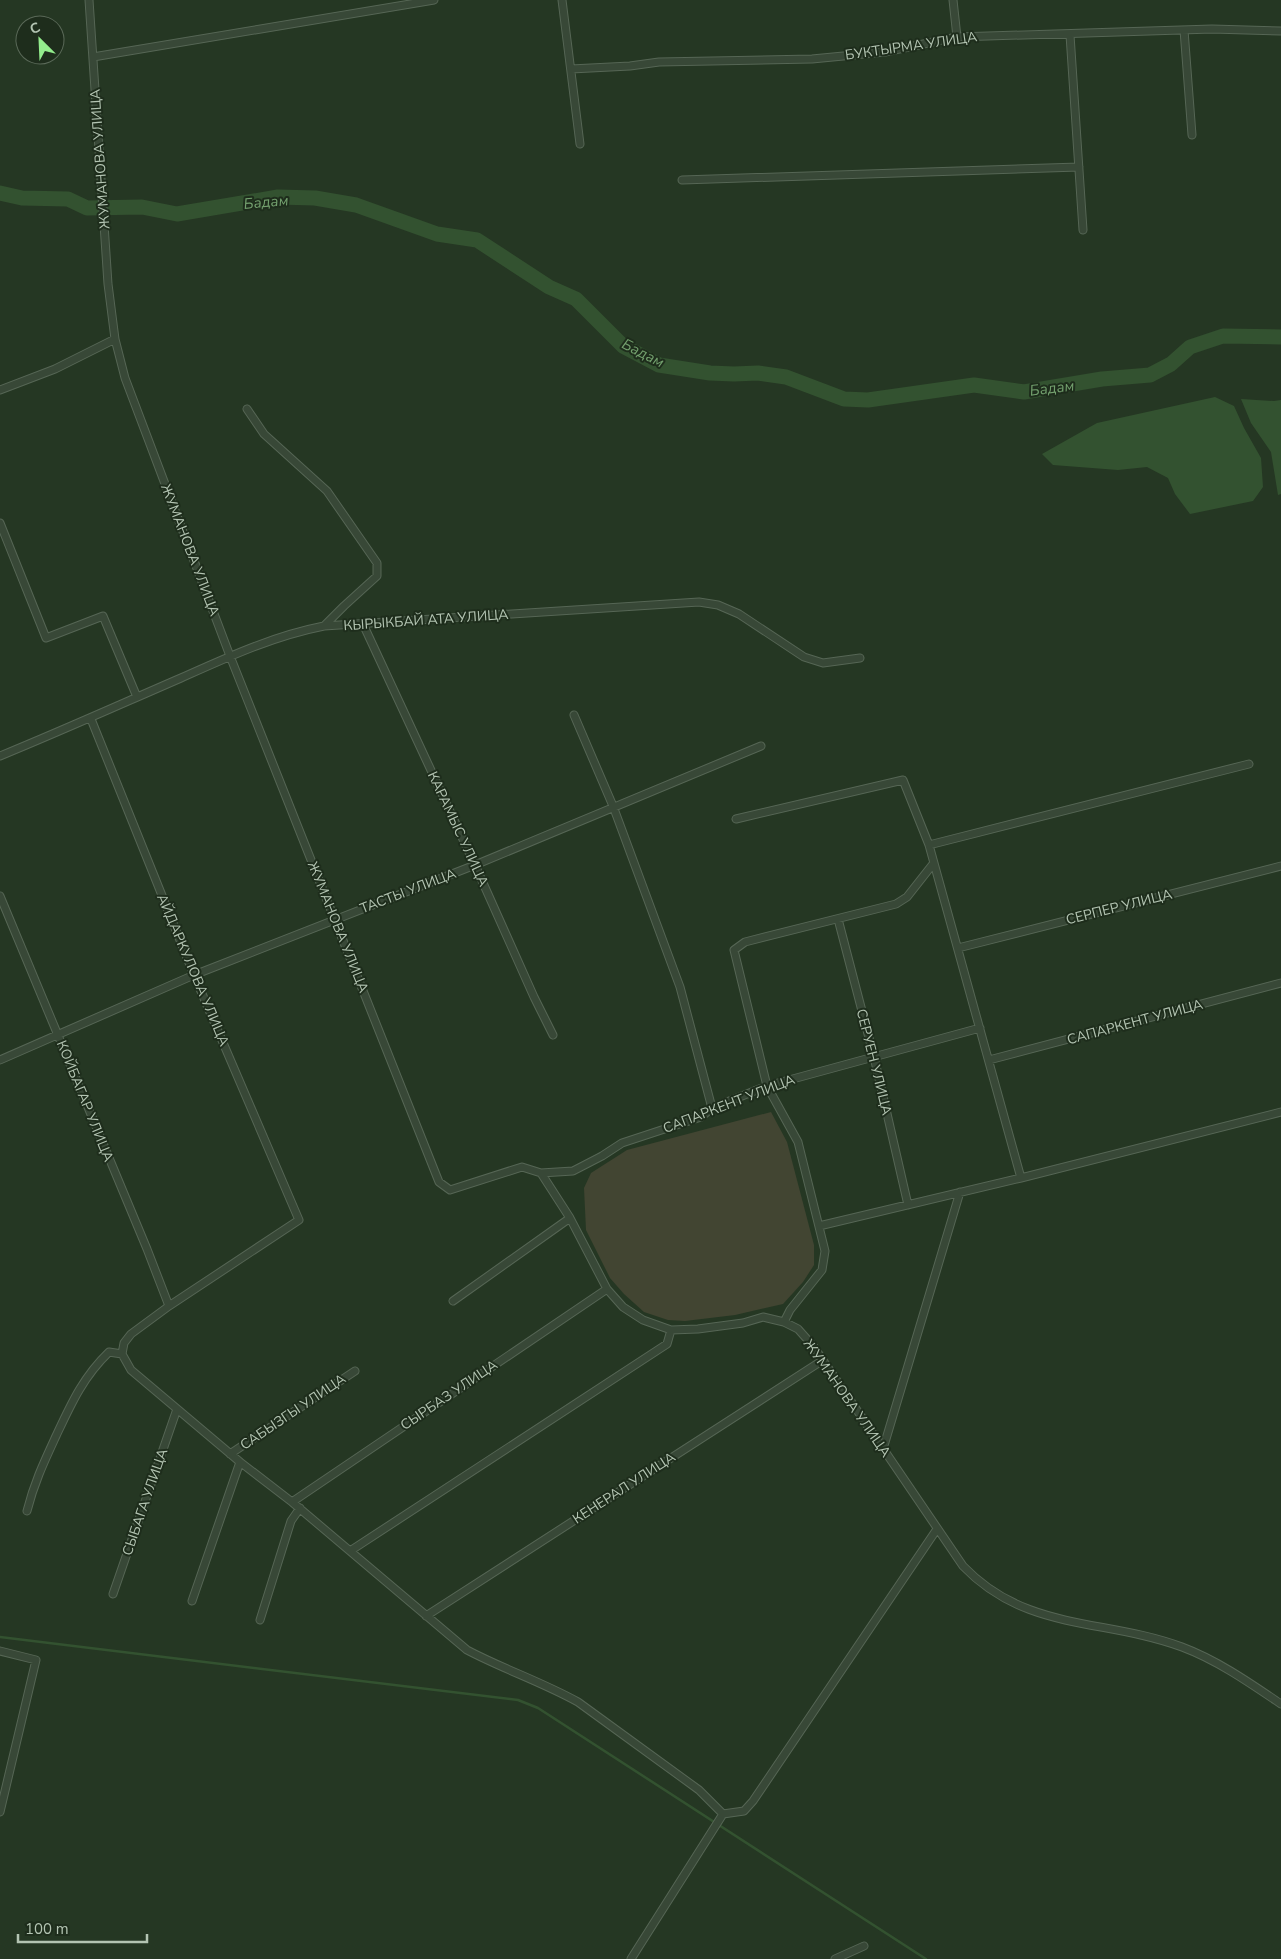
<svg xmlns="http://www.w3.org/2000/svg" width="1281" height="1959" viewBox="0 0 1281 1959" font-family="'Nunito Sans',sans-serif">
<style>
.green{fill:#424532}
.water{fill:#335230}
.lines{fill:none;stroke-linecap:round;stroke-linejoin:round}
.stream{stroke:#335230;stroke-width:2.5}
.river{stroke:#335230;stroke-width:15}
.minor-casing{stroke:#566655;stroke-width:9}
.minor{stroke:#384837;stroke-width:7}
.labels{text-anchor:middle;dominant-baseline:central;stroke-width:4;stroke-linejoin:round;paint-order:stroke}
.street-label{font-size:14px;fill:#b3c4b2;stroke:#1e2d1c}
.water-label{font-size:15px;font-style:italic;fill:#73a06e;stroke:#1e2d1c}
</style>
<rect width="100%" height="100%" fill="#253723"/>
<path class="green" d="M771,1112L787,1142L814,1245V1265L803,1282L783,1304L735,1315L685,1321L668,1320L644,1312L624,1294L610,1278L586,1230L584,1188L591,1173L627,1150Z"/>
<path class="water" d="M1215,397L1234,406L1244,428L1261,458L1263,487L1253,501L1190,514L1175,494L1168,478L1147,467L1118,470L1053,465L1042,454L1097,423Z
M1241,399L1274,401L1281,400V494L1278,495L1271,452L1251,423Z"/>
<g class="lines">
<path class="stream" d="M0,1637L518,1700L538,1708L926,1959"/>
<path class="river" d="M0,193L22,198L68,199L87,208L142,207L177,214L278,197L315,198L356,205L437,234L477,240L549,287L576,299L623,346L659,365L710,373L734,374L758,373L786,377L844,399L868,400L974,385L1024,392L1102,379L1150,375L1171,364L1190,347L1223,336L1281,337"/>
<g class="minor-casing">
<path id="minor" d="M89,0L108,284L115,339L125,378L230,656L439,1182L450,1190L522,1167L541,1173L570,1218L607,1289L623,1307L643,1320L671,1330L698,1329L743,1323L763,1317L784,1322L798,1329L814,1347L963,1566C1026,1632 1104,1618 1182,1647C1217,1660 1250,1683 1281,1704
M562,0L580,144
M953,0L957,37
M1184,30L1192,135
M1070,35L1083,230
M93,57L434,0
M571,69L630,66L659,62L812,59L885,52L957,37L1212,29L1281,31
M682,180L1079,167
M0,390L55,369L115,339
M247,409L264,434L327,491L377,563V576L344,606L324,626
M0,523L46,638L103,616L137,697
M363,624L475,865L534,997L553,1035
M574,715L613,806L680,987L712,1108
M0,756C61,731 121,704 181,678C228,657 273,636 324,626L699,602L718,605L739,614L804,657L823,663L860,658
M736,819L903,780L929,845L1021,1178
M929,845L1249,764
M0,896L147,1249L169,1306
M838,919L874,1057L908,1205
M958,948L1281,866
M0,1060L194,975L475,865L761,746
M989,1060L1281,983
M541,1173L573,1171L602,1156L622,1143L701,1117L712,1108L767,1086L980,1028
M819,1226L1021,1178L1281,1112
M453,1301L570,1218
M784,1322L790,1310L822,1270L825,1251L798,1142L767,1086L734,950L745,942L896,904L907,897L933,864
M122,1354L131,1370L240,1462L292,1502L467,1650C503,1669 542,1682 578,1702L699,1790L723,1814
M883,1449L960,1192
M230,1454L355,1371
M292,1502L607,1289
M27,1511C34,1483 44,1462 56,1436C71,1404 83,1377 109,1352L122,1354L124,1343L131,1334L169,1306L299,1220L194,975L91,719
M350,1551L667,1344L671,1330
M113,1594L177,1409
M192,1601L240,1462
M426,1616L823,1360
M260,1620L291,1521L300,1508
M0,1651L36,1660L0,1812
M631,1959L723,1814L744,1811L753,1801L937,1529
M835,1959L864,1946"/>
</g>
<use href="#minor" class="minor"/>
</g>
<g class="labels">
<g class="street-label">
<text transform="translate(911 46) rotate(-8)">БУКТЫРМА УЛИЦА</text>
<text transform="translate(100 159) rotate(-94)">ЖУМАНОВА УЛИЦА</text>
<text transform="translate(190 550) rotate(69)">ЖУМАНОВА УЛИЦА</text>
<text transform="translate(426 620) rotate(-4)">КЫРЫКБАЙ АТА УЛИЦА</text>
<text transform="translate(458 829) rotate(65)">КАРАМЫС УЛИЦА</text>
<text transform="translate(408 891) rotate(-21)">ТАСТЫ УЛИЦА</text>
<text transform="translate(1119 907) rotate(-14)">СЕРПЕР УЛИЦА</text>
<text transform="translate(338 927) rotate(68)">ЖУМАНОВА УЛИЦА</text>
<text transform="translate(193 970) rotate(67)">АЙДАРКУЛОВА УЛИЦА</text>
<text transform="translate(1135 1022) rotate(-15)">САПАРКЕНТ УЛИЦА</text>
<text transform="translate(874 1062) rotate(76)">СЕРУЕН УЛИЦА</text>
<text transform="translate(85 1101) rotate(68)">КОЙБАГАР УЛИЦА</text>
<text transform="translate(729 1104) rotate(-21)">САПАРКЕНТ УЛИЦА</text>
<text transform="translate(449 1395) rotate(-34)">СЫРБАЗ УЛИЦА</text>
<text transform="translate(847 1398) rotate(55)">ЖУМАНОВА УЛИЦА</text>
<text transform="translate(293 1412) rotate(-34)">САБЫЗГЫ УЛИЦА</text>
<text transform="translate(624 1488) rotate(-33)">КЕНЕРАЛ УЛИЦА</text>
<text transform="translate(145 1502) rotate(-71)">СЫБАГА УЛИЦА</text>
</g>
<g class="water-label">
<text transform="translate(266 202) rotate(-5)">Бадам</text>
<text transform="translate(643 353) rotate(27)">Бадам</text>
<text transform="translate(1052 388) rotate(-7)">Бадам</text>
</g>
</g>
<g transform="translate(40 40) rotate(336)"><circle r="24" fill="#1e2d1c" stroke="#5a6958"/>
<path d="M0-4L9 19L0 12L-9 19Z" fill="#93ed8d"/>
<text y="-8" font-size="14" font-weight="bold" text-anchor="middle" fill="#b3c4b2">С</text>
</g>
<path d="M18 1934v8h129v-8" fill="none" stroke="#b3c4b2" stroke-width="2.5"/>
<text x="25" y="1934" font-size="15" fill="#b3c4b2" stroke="#1e2d1c" stroke-width="4" paint-order="stroke">100 m</text>
</svg>
